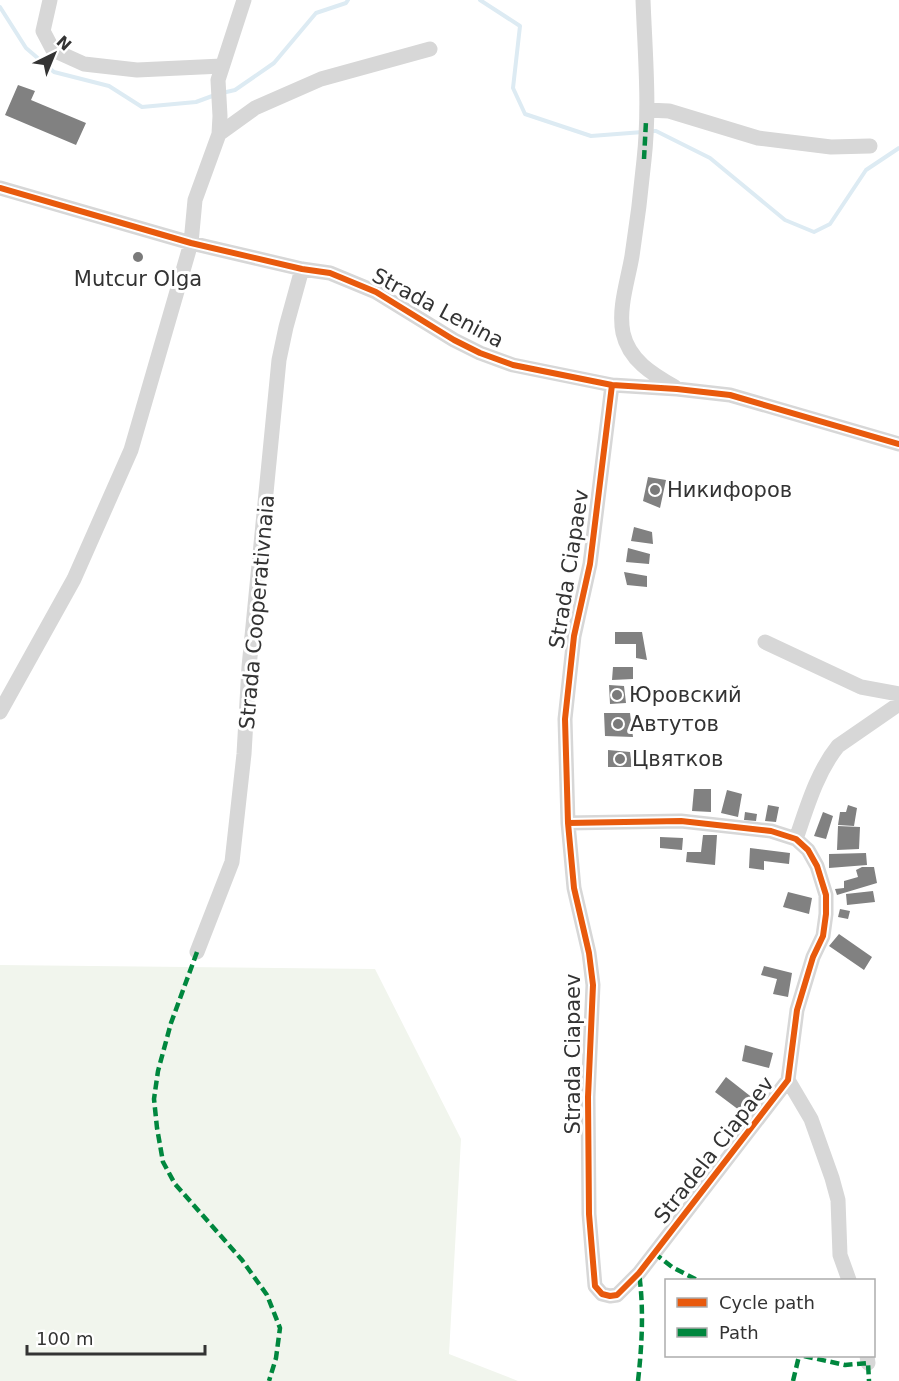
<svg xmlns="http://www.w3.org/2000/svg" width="899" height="1381" viewBox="0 0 899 1381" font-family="'DejaVu Sans',sans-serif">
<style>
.green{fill:#f1f5ed}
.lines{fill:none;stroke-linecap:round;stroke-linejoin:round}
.stream{stroke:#ddebf3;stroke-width:4}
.building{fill:#818181}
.minor{stroke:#d7d7d7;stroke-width:15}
.quiet{stroke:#00873e;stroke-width:4.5;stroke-dasharray:9 4.5;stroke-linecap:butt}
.cycleway-casing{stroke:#fff;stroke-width:10}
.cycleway{stroke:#e8590c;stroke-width:6}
.poi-dot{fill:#7a7a7a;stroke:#fff;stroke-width:2}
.labels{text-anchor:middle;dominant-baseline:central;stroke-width:6;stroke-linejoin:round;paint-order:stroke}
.poi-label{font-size:21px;fill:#333;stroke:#fff;text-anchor:start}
.street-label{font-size:21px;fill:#333;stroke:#fff}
</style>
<rect width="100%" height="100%" fill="#fff"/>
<path class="green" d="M0,965L375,969L461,1139L449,1354L518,1381H0Z"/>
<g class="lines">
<path class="stream" d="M480,0L520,26L513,88L525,114L591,136L643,132
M0,7L26,48L54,72L109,86L142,107L196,102L215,95
M222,93L235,90L274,63L316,13L346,3L348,0
M651,131H656L710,158L785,220L814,232L830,224L866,170L899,148"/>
</g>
<path class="building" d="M18,85L35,91L31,100L86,123L76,145L5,115Z
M648,477L666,480L660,508L643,501Z
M634,527L652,532L653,544L631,541Z
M628,548L650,554L649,564L626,562Z
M624,572L647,576V587L627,585Z
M615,632H642L647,660L636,658V644H615Z
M613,667H633V679L612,680Z
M609,685L624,686L626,703L610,704Z
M604,713H630L633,737L605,736Z
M608,750L630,752L632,767H608Z
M694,789H711V812L692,811Z
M727,790L742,794L738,817L721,813Z
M768,805L779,807L776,822L765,821Z
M848,805L857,808L854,826L838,825L840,812H846Z
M745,812L757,814L756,821L744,820Z
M823,812L833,816L826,839L814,836Z
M838,826L860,827L859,849L837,850Z
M703,835H717L715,865L686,862L687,852H701Z
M660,837L683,838L682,850L660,848Z
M750,848L790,853L789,864L764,861V870L749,868Z
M866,853L867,865L829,868V854Z
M862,867H874L877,883L837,895L835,889L844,888V881L858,877L856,870Z
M873,891L875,902L847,905L846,894Z
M788,892L812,898L809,914L783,907Z
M840,909L850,911L848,919L838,917Z
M839,934L872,957L864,970L829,946Z
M764,966L792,973L788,997L773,994L777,979L761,975Z
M745,1045L773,1053L769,1068L742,1061Z
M726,1077L754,1099L743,1113L715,1092Z"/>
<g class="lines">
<path class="minor" d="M50,0L43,31L53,50L84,64L137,70L222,66
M643,0C645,53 650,107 644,160C641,192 637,224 632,256C628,280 618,308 623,333C629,360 652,374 675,387
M647,110L669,111L758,138L831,147L870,146
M219,134L255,108L321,79L430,49
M0,188L191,243L302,269L330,273L376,292L454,340L480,353L513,365L612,385L677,389L730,395L899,444
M765,642L861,687L899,694
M0,712L74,579L131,450L191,243L195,200L219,134L220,116L218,80L244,0
M568,823L681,821L771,831L796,839L808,850L817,866L826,895V914L823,936L813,957L797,1010L788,1080L639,1273L617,1295L610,1296L602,1294L595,1286L589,1214L588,1097L593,985L589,953L574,888L568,823L565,719L574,636L590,564L612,385
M796,839C807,807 817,772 838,746L899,704
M197,952L232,862L244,754L249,667L279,360L286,327L302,269
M788,1080L811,1119L832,1178L838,1200L840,1255L849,1280
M867,1356L868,1363"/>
<path class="quiet" d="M644,159L646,121
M197,952L171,1023L158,1071L154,1099L157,1128L163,1162L175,1184L242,1260L267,1295L280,1328L276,1358L269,1381
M654,1253L672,1267L697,1280
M804,1356L845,1365L868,1363L869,1381
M638,1381C642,1345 644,1309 639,1273
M793,1381L799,1356"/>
<g class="cycleway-casing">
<path id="cycleway" d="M0,188L191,243L302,269L330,273L376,292L454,340L480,353L513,365L612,385L677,389L730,395L899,444
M568,823L681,821L771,831L796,839L808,850L817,866L826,895V914L823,936L813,957L797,1010L788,1080L639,1273L617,1295L610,1296L602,1294L595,1286L589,1214L588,1097L593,985L589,953L574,888L568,823L565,719L574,636L590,564L612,385"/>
</g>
<use href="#cycleway" class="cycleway"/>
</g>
<g class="poi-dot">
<circle cx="138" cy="257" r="6"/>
<circle cx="655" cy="490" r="6"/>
<circle cx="617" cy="695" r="6"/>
<circle cx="618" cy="724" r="6"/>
<circle cx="620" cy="759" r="6"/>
</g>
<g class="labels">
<g class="poi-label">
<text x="138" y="279" text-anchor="middle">Mutcur Olga</text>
<text x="667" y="490">Никифоров</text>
<text x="629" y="695">Юровский</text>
<text x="630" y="724">Автутов</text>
<text x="632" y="759">Цвятков</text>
</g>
<g class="street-label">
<text transform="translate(438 308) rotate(28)">Strada Lenina</text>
<text transform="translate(569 569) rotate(-81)">Strada Ciapaev</text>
<text transform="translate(257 612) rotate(-85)">Strada Cooperativnaia</text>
<text transform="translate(573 1054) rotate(-90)">Strada Ciapaev</text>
<text transform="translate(714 1150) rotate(-52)">Stradela Ciapaev</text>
</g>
</g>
<rect x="665" y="1279" width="210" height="78" fill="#ffffff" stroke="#adadad" stroke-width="1.5"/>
<rect x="677" y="1298" width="30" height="9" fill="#e8590c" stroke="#adadad" stroke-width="1.5"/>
<text x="719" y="1309" font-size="18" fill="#333333">Cycle path</text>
<rect x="677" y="1328" width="30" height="9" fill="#00873e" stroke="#adadad" stroke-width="1.5"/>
<text x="719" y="1339" font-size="18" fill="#333333">Path</text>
<g transform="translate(54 54) rotate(43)" stroke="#ffffff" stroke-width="4.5" paint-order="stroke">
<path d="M0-4.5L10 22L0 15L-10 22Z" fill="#333333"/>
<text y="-9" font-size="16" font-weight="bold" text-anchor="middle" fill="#333333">N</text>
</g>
<path d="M27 1345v9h178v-9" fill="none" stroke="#333333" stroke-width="3"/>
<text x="36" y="1345" font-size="18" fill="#333333" stroke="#ffffff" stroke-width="4.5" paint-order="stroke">100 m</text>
</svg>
